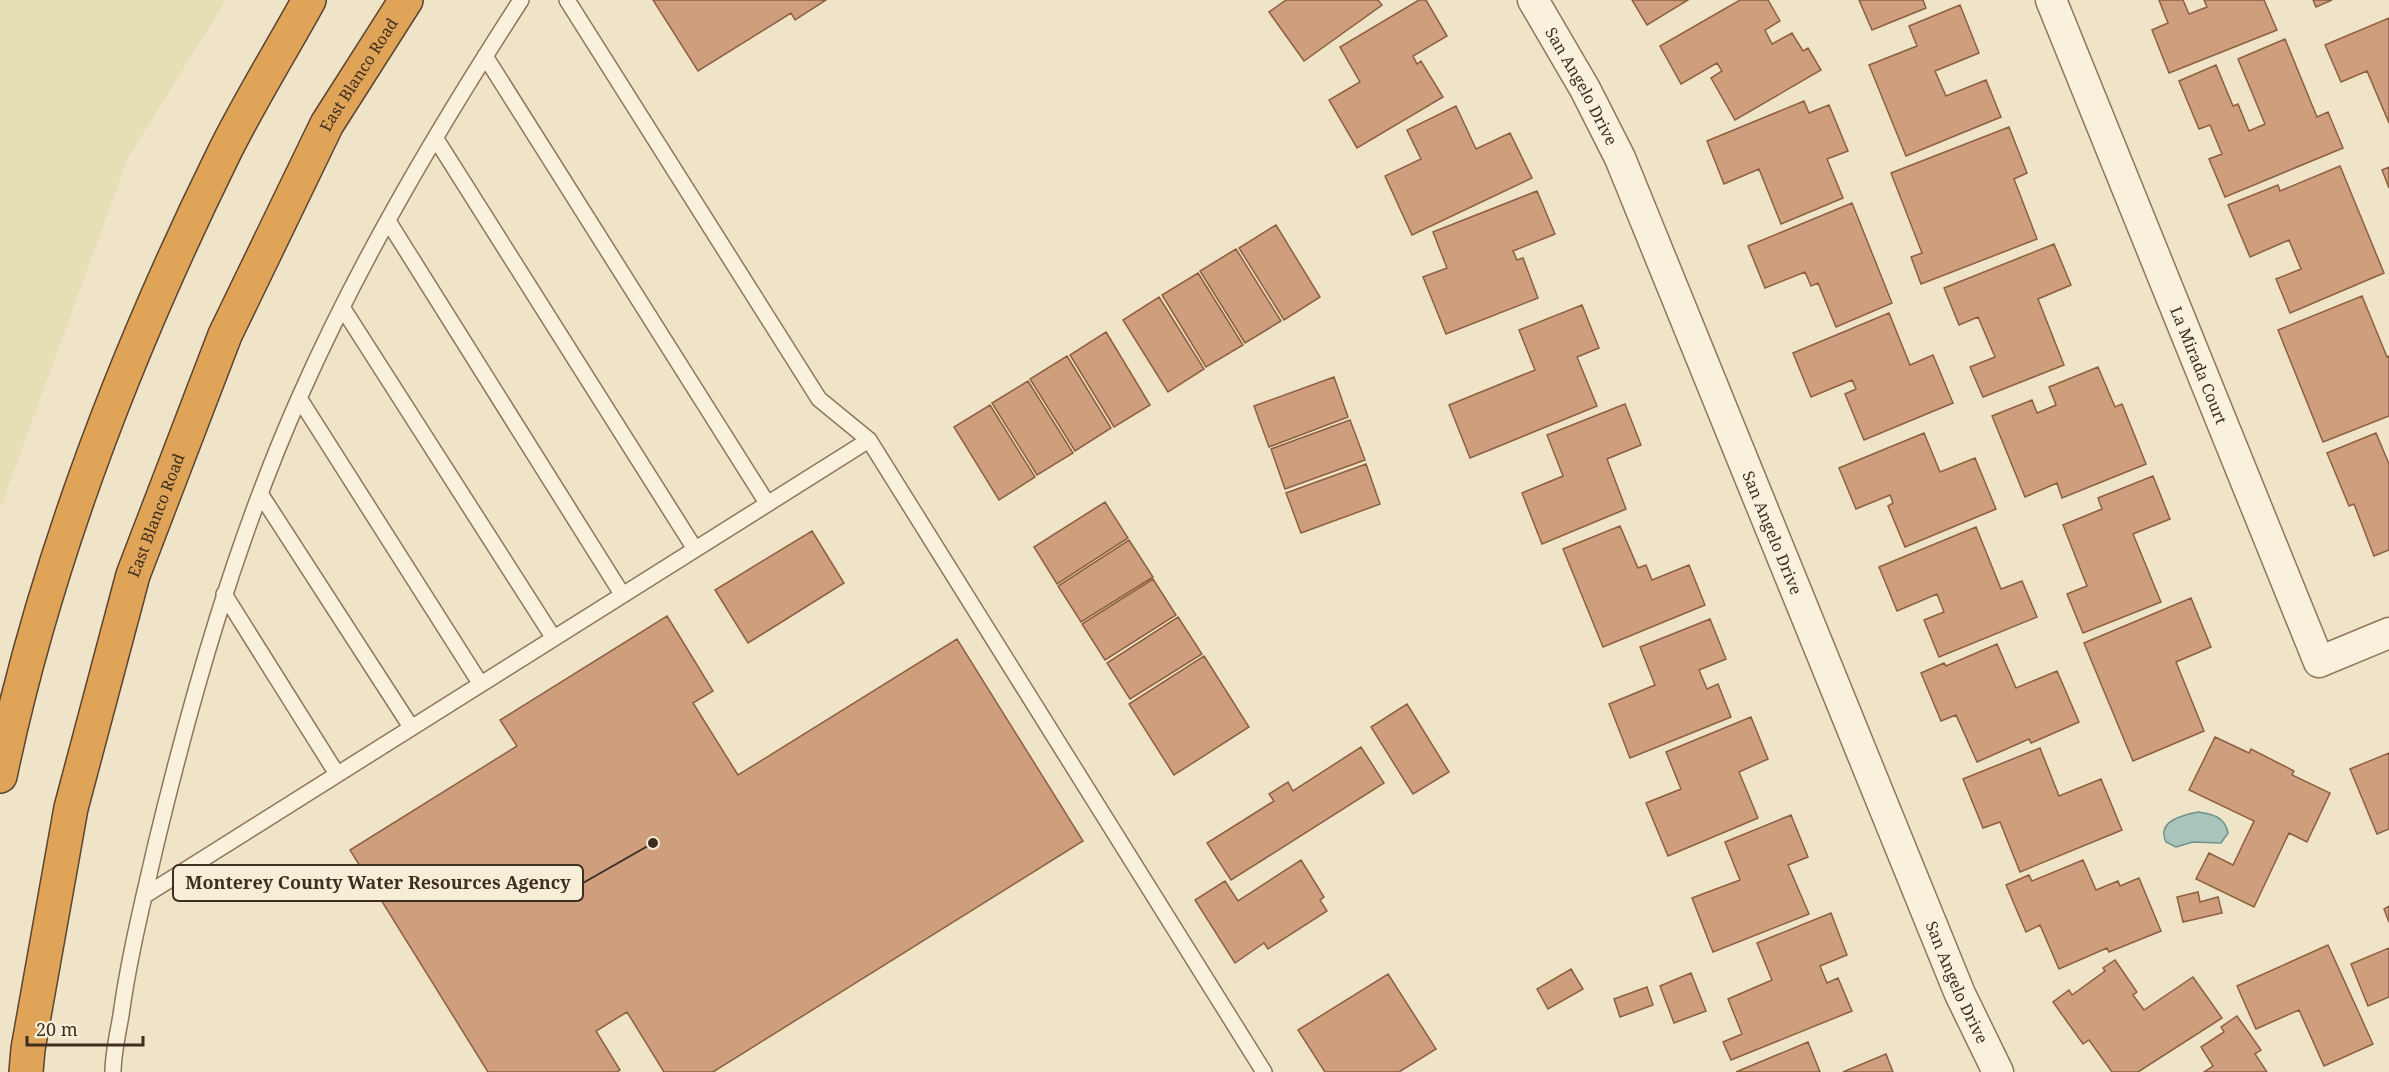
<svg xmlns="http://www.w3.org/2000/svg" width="2389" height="1072" viewBox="0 0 2389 1072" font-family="'Noto Serif',serif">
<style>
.farmland{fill:#e6deb5}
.water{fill:#a9c4bc;stroke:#6f938a;stroke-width:1.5}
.building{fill:#cf9f7d;stroke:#8d5f41;stroke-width:1.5}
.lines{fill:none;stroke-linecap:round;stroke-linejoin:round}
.lane-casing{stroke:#8d765c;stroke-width:18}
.street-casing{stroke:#8d765c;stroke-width:33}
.highway-casing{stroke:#5b4430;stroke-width:36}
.lane{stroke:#faf1dc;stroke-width:15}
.street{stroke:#faf1dc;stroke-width:30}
.highway{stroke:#e0a458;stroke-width:33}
.labels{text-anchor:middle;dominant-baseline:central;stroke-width:4.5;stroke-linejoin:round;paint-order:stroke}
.street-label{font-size:16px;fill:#3d2e20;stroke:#f7eed8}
.leader{fill:none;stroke:#3d2e20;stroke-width:2}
.callout-dot{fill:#3d2e20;stroke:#f7eed8;stroke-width:2}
.callout{fill:#f7eed8;stroke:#3d2e20;stroke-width:2}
.callout-label{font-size:18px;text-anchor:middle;font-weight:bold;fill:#3d2e20}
</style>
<rect width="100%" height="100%" fill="#f0e4c8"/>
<path class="farmland" d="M0,0H226L128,158L0,509Z"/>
<path class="water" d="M2198,812C2213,814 2225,817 2228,833L2221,843L2193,842L2176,847L2166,842C2156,821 2183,815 2198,812Z"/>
<path class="building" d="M653,0H826L795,20L791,13L698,71Z
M1286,0H1378L1382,5L1304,61L1269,12Z
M1419,0H1426L1447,36L1413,56L1417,64L1421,61L1443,97L1357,148L1329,100L1360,82L1340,47Z
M1632,0H1688L1647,25Z
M1740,0H1768L1780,21L1765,30L1772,44L1792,33L1803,51L1808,48L1821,70L1735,120L1711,78L1722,71L1717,63L1681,84L1660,46Z
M1859,0H1923L1926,8L1872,30Z
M2159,0H2183L2189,14L2207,7L2204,0H2264L2277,30L2169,73L2152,30L2168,23Z
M2313,0H2332L2316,7Z
M1960,5L1979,53L1935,71L1946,96L1986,80L2001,117L1906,156L1869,65L1917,46L1909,26Z
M2389,18V123L2367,71L2341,82L2325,45Z
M2285,39L2317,117L2328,112L2343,148L2225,197L2209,159L2222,154L2210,125L2199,129L2179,81L2216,65L2233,106L2238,104L2249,131L2265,124L2238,59Z
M1804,101L1809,113L1829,105L1848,151L1827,159L1843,198L1781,224L1759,169L1724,184L1707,141Z
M1456,106L1476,149L1510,133L1532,178L1412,235L1385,176L1421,159L1407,130Z
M2009,127L2027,173L2014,179L2037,239L1921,284L1911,257L1922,253L1891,173Z
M2340,166L2384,273L2290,313L2276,279L2301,269L2289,240L2250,257L2228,205L2278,185L2280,191Z
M2389,167V188L2382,170Z
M1537,191L1555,234L1513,251L1517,260L1523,258L1538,298L1446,334L1423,277L1447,268L1433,232Z
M1852,203L1892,303L1836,327L1818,283L1811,286L1805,272L1765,288L1748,246Z
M1276,225L1320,297L1284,320L1239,248Z
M2054,244L2071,285L2038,299L2064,365L1983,397L1970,367L1995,357L1978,317L1959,325L1944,288Z
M1236,249L1281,321L1245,343L1200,271Z
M1198,273L1243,345L1206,367L1162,295Z
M2362,296L2387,357L2389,356V416L2323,442L2278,330Z
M1159,297L1204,369L1168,392L1123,320Z
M1582,305L1599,348L1577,357L1597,406L1470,458L1449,405L1535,370L1519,330Z
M1889,313L1910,365L1933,355L1953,403L1864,440L1845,394L1856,389L1852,380L1811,397L1793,353Z
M1106,332L1150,405L1114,427L1070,355Z
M1067,356L1111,428L1075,451L1030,379Z
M2098,367L2115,407L2122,404L2146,464L2062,498L2057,483L2025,497L1992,416L2032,400L2037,413L2056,405L2049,387Z
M1334,377L1348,417L1269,447L1254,406Z
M1028,381L1073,453L1037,475L992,403Z
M1625,404L1641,445L1607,459L1626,509L1542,544L1522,493L1563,476L1547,435Z
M990,405L1035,477L999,500L954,427Z
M1350,420L1365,460L1285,489L1271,449Z
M1924,433L1940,472L1975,458L1996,509L1905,547L1888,506L1893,503L1890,495L1856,509L1839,468Z
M2376,433L2389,464V550L2374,556L2354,504L2349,506L2327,453Z
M1366,464L1380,504L1301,533L1286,493Z
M2153,476L2170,519L2133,534L2161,602L2083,633L2067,594L2087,586L2063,525L2102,509L2098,498Z
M1105,502L1128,538L1057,584L1034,547Z
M1620,526L1638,568L1646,565L1652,580L1689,565L1705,605L1603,647L1563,549Z
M1976,527L2001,589L2022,581L2037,617L1939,657L1924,620L1944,612L1937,594L1897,611L1879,567Z
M812,531L844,583L748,643L715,590Z
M1129,540L1153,577L1081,622L1058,586Z
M1153,579L1176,615L1105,660L1082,624Z
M2191,598L2211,647L2176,662L2204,731L2133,761L2084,643Z
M667,616L713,691L693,703L738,775L957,639L1083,841L713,1072H664L627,1012L596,1031L620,1070L617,1072H488L350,850L517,746L500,720Z
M1178,617L1202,654L1130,699L1107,663Z
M1710,619L1726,659L1699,670L1707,689L1718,684L1731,717L1630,758L1609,704L1655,685L1640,647Z
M1997,644L2016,688L2057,671L2079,722L2031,743L2029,739L1977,762L1956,715L1941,721L1921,673L1944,663L1946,666Z
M1204,656L1249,727L1174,775L1129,704Z
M1407,704L1449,772L1413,794L1371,727Z
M1751,717L1768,759L1739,772L1758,818L1668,856L1646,803L1681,789L1666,752Z
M2215,737L2249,753L2251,749L2294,771L2292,775L2330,793L2307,842L2289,833L2254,907L2196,879L2209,853L2233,865L2254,821L2189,790Z
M1361,747L1384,783L1231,880L1207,843L1274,801L1269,794L1288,782L1293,791Z
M2040,748L2059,796L2101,779L2122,830L2020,872L2000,822L1983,828L1963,779Z
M2389,753V829L2377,834L2350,769Z
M1791,815L1808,857L1788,865L1809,914L1713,952L1692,898L1740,880L1725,842Z
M1301,860L1324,897L1320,900L1327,911L1268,949L1264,943L1235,963L1195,900L1225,881L1238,901Z
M2083,860L2096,890L2118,881L2120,886L2139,878L2161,931L2109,952L2107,948L2059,969L2040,925L2026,932L2006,885L2029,875L2032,881Z
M2198,892L2200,902L2218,897L2222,913L2183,922L2177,897Z
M2389,906V922L2384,909Z
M1831,913L1847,955L1820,966L1827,983L1838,978L1852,1011L1731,1060L1723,1042L1742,1034L1728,999L1772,980L1757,943Z
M2328,945L2373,1044L2324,1066L2299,1010L2256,1029L2237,986Z
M2389,948V997L2368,1006L2351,964Z
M2115,960L2137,992L2133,995L2144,1010L2193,977L2222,1018L2138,1072H2112L2089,1040L2083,1044L2053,1002L2069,990L2072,995L2105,971L2103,968Z
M1571,969L1583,989L1548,1009L1537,989Z
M1691,973L1706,1011L1674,1023L1660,986Z
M1388,974L1436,1049L1399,1072H1325L1298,1030Z
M1647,987L1653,1005L1620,1017L1614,999Z
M2237,1016L2261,1050L2255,1054L2267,1072H2204L2213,1066L2201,1047L2224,1032L2221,1027Z
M1808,1042L1820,1072H1736Z
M1886,1054L1893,1072H1843Z"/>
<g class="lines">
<g class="lane-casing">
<path id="lane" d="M567,0L819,399L869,440L1264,1072
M485,56L767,503
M436,139L695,549
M388,221L622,594
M342,307L553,637
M299,398L480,683
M261,495L411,727
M224,594L337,774
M144,896L869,440
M113,1072C113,1054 118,1033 121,1015C129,957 143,901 156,844C193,691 236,540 300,396C361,258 439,127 521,0"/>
</g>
<g class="street-casing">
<g id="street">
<path id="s1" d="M1533,0L1585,89L1620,158L1960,994L1998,1072"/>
<path id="s2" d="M2051,0L2319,662L2389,633"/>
</g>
</g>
<g class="highway-casing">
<g id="highway">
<path d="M0,776C45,561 126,352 223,155C249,102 281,51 309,0"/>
<path id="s3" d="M26,1072L28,1049L71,808L133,575L225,335L327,124L406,0"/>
</g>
</g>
<use href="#lane" class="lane"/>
<use href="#street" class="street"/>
<use href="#highway" class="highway"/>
</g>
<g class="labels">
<g class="street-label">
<text stroke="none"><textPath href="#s3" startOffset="1059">East Blanco Road</textPath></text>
<text stroke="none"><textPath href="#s1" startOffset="99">San Angelo Drive</textPath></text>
<text stroke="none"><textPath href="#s2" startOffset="394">La Mirada Court</textPath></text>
<text stroke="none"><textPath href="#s3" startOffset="573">East Blanco Road</textPath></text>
<text stroke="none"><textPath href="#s1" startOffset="585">San Angelo Drive</textPath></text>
<text stroke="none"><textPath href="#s1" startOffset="1071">San Angelo Drive</textPath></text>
</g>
</g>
<path class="leader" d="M653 843L583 883"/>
<circle class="callout-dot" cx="653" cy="843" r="6"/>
<rect class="callout" x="173" y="865" width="410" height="36" rx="6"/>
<g class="callout-label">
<text x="378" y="889">Monterey County Water Resources Agency</text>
</g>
<path d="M27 1036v9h116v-9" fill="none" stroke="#3d2e20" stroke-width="3"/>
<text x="36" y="1036" font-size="18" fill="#3d2e20" stroke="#f7eed8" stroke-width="4.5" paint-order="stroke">20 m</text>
</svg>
